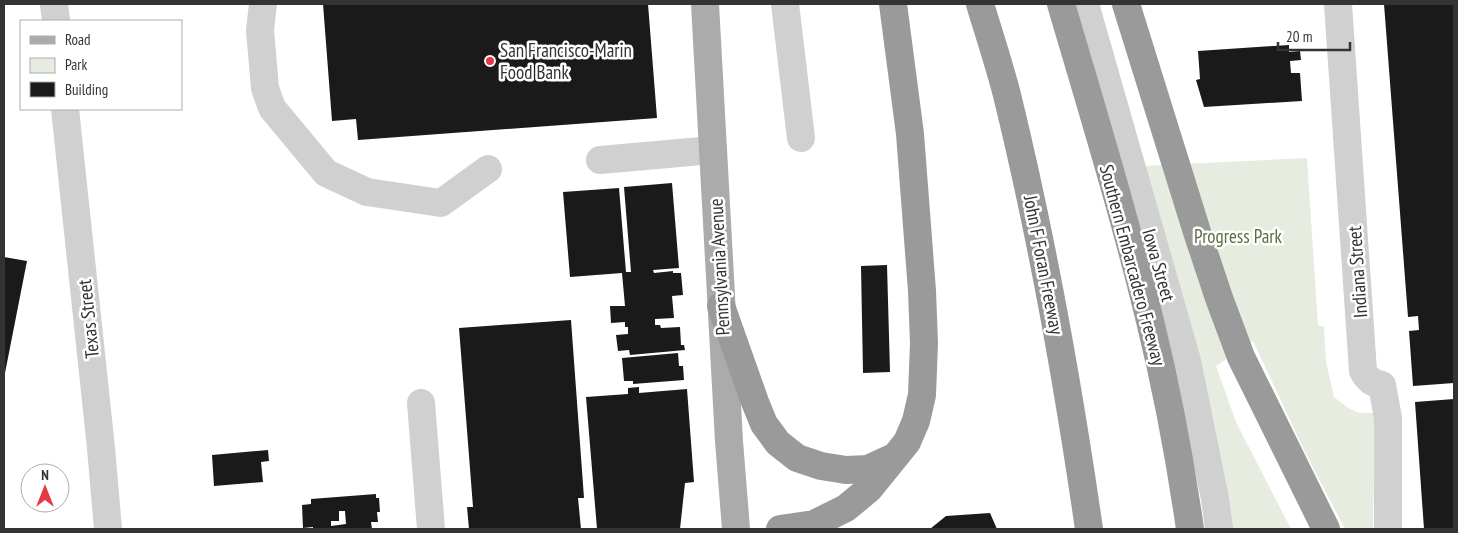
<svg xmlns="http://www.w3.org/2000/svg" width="1458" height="533" viewBox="0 0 1458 533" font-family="'PT Sans Narrow',sans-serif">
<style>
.green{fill:#e6ecdf}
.building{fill:#1a1a1a;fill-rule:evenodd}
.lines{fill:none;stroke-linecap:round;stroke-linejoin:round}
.minor{stroke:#d0d0d0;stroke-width:28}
.major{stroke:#ababab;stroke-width:28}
.highway{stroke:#9a9a9a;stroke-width:28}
.poi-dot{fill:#e63946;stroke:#fff;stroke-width:2}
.labels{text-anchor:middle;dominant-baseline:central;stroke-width:5;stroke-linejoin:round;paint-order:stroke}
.poi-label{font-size:19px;fill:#333;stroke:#fff;text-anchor:start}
.park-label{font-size:19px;fill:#56703f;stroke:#fff}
.street-label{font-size:19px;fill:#333;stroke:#fff}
</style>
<rect width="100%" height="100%" fill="#fff"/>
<path class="green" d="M1307,158L1318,325L1324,327L1326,362L1334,397L1347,407L1359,413H1375L1373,529H1345L1304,450L1253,341L1216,366L1236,422L1291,529H1219L1141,166Z"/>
<path class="building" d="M323,4H648L657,118L358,140L356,119L332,121Z
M1384,4H1454V383L1413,386L1409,331L1419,330L1418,316L1408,317Z
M1289,45V52L1300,51L1301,60L1290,61L1291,73H1300L1302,101L1204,107L1196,80L1200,79L1198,51Z
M672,183L679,268L653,270L654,273L673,271V273H681L683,295L672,296L674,318L655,319V325H660L661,328L680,327L681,345H684L685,350L630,355L629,350L618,351L616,335L628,334V327H625V322L611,323L610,306H625L622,273L570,277L563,192L619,188L626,272H631L624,187Z
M4,257L27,261L5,373H4Z
M887,265L890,372L863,373L861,266Z
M571,320L584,498H578L581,529H469L467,507H473L459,328Z
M678,353L679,366H683L684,380L633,384V381H624L622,358Z
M639,387V393L687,389L694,482L685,483L680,529H597L586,397L628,394V388Z
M1454,399V529H1424L1415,402Z
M268,450L269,461L261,462L263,482L214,486L212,455Z
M376,494V498H379L380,512H377L378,522H371L372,529H313V527L303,528L302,505L311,504V499ZM339,511H345L346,524L331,526V521H339Z
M990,513L997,529H930L946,516Z"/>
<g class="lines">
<path class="minor" d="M54,4L56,21
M263,4L260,30L265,88L272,108L326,173L367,192L441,203L488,169
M785,4L801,138
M1085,4L1187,361L1215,499L1219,529
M1338,4L1363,371C1368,380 1372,383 1382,385L1388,418V529
M65,109L101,448L108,529
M600,160L713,150
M421,403L431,529"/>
<path class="major" d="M705,4L729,441L736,529"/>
<path class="highway" d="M980,4C989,34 999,64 1007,95C1042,238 1068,383 1089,529
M1061,4C1092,109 1124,214 1150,321C1167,390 1180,459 1190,529
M1126,4L1198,235L1219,298L1241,357L1326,529
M721,306L755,402L764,424L778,443L797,458L821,466L846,470L868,469L894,457
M780,529L814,524L846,508L869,489L907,442L916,421L922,395L924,343L922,291L910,134L893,4"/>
</g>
<circle class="poi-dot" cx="490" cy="61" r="5"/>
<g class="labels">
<g class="poi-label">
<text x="500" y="50">San Francisco-Marin<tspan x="500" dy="22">Food Bank</tspan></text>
</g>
<g class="park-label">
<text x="1238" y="236">Progress Park</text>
</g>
<g class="street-label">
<text transform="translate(1044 265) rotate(79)">John F Foran Freeway</text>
<text transform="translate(1133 265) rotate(75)">Southern Embarcadero Freeway</text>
<text transform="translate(1159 265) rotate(74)">Iowa Street</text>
<text transform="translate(719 267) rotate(-93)">Pennsylvania Avenue</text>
<text transform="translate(1357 272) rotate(-94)">Indiana Street</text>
<text transform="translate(88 319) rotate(-96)">Texas Street</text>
</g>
</g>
<rect width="1458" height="533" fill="none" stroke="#333333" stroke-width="10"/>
<rect x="20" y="20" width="162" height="90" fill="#ffffff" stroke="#adadad"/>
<rect x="30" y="36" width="25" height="8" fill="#ababab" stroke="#adadad"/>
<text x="65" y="45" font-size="15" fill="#333333">Road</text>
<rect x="30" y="58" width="25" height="15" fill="#e6ecdf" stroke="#adadad"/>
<text x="65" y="70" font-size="15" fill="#333333">Park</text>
<rect x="30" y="82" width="25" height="15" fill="#1a1a1a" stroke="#adadad"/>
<text x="65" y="95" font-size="15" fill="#333333">Building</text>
<g transform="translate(45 488)"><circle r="24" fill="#ffffff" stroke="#adadad"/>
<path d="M0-4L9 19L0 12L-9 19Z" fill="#e63946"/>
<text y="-8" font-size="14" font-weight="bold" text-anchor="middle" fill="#333333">N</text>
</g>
<path d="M1278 42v8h72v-8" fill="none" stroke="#333333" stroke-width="2.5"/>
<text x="1286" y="42" font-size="15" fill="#333333" stroke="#ffffff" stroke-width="4" paint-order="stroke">20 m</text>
</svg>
